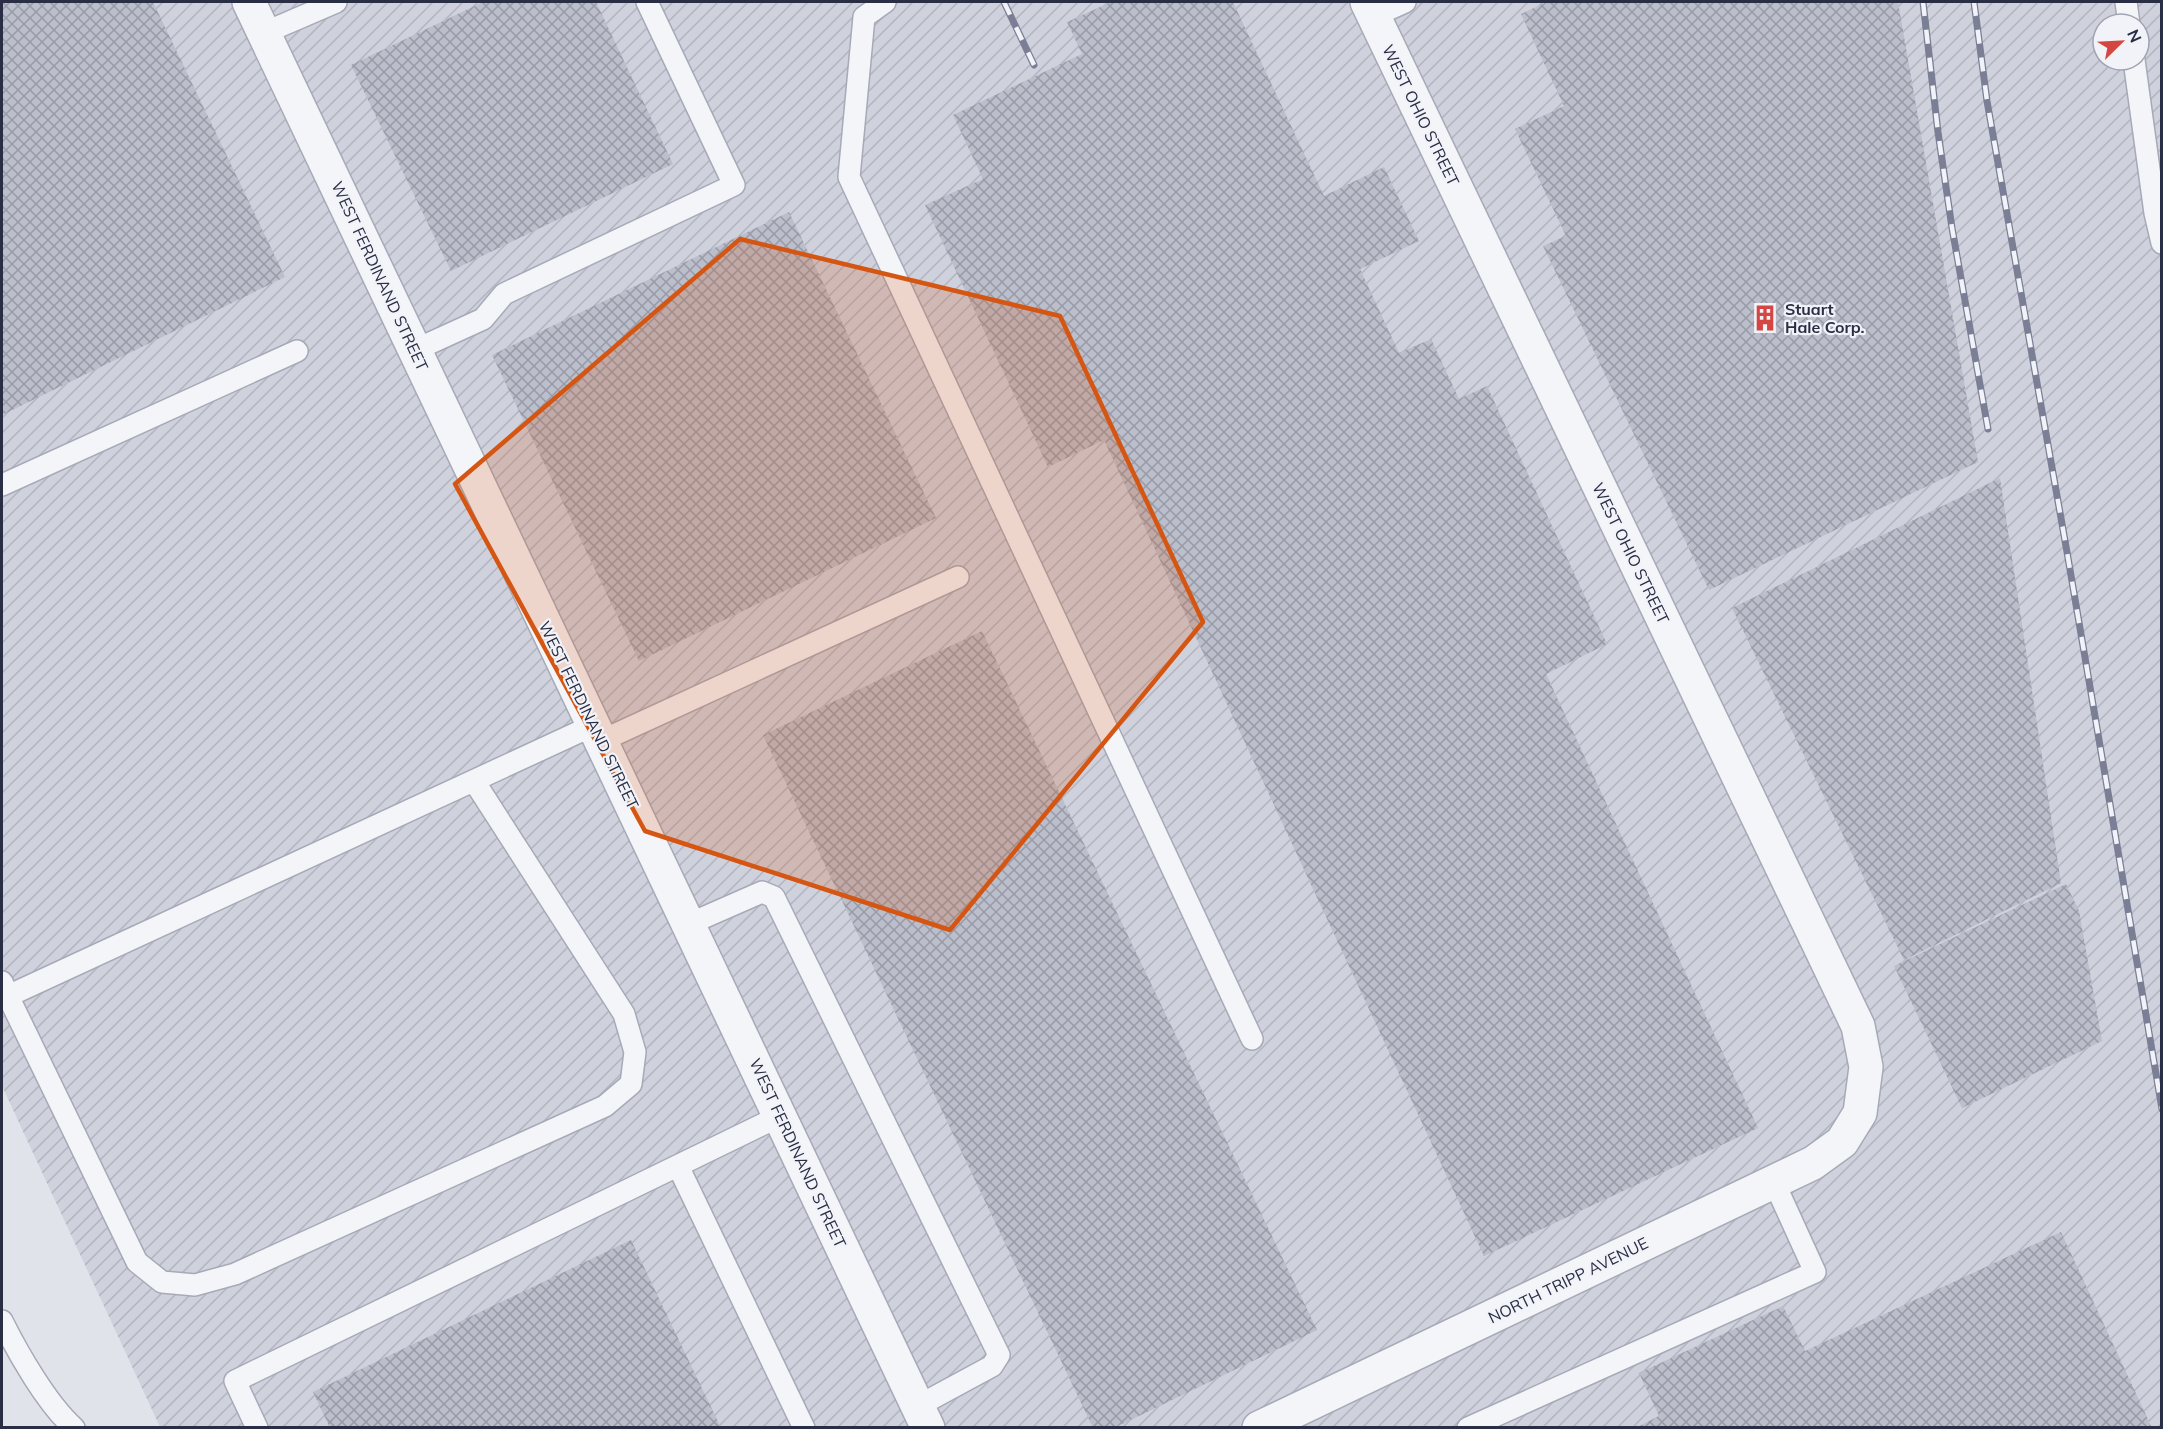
<svg xmlns="http://www.w3.org/2000/svg" width="2163" height="1429" viewBox="0 0 2163 1429" font-family="Mulish,sans-serif">
<style>
.industrial{fill:url(#industrial-furrows);fill-rule:evenodd}
.building{fill:url(#building-cross-hatch)}
.lines{fill:none;stroke-linecap:round;stroke-linejoin:round}
.service-casing{stroke:#a6a9b6;stroke-width:24}
.minor-casing{stroke:#a6a9b6;stroke-width:36}
.service{stroke:#f4f5f9;stroke-width:21}
.minor{stroke:#f4f5f9;stroke-width:33}
.rail-casing{stroke:#7a7f95;stroke-width:7}
.rail{stroke:#f1f3f8;stroke-width:4.5;stroke-dasharray:14;stroke-linecap:butt}
.marked{fill:#d55512;fill-opacity:0.2;stroke:#d55512;stroke-width:4.5;stroke-linejoin:round}
.labels{text-anchor:middle;dominant-baseline:central;stroke-width:4.5;stroke-linejoin:round;paint-order:stroke}
.street-label{font-size:16px;fill:#292e44;stroke:#f1f3f8}
.poi-label{font-size:16px;font-weight:bold;fill:#292e44;stroke:#f1f3f8;text-anchor:start}
</style>
<defs>
<pattern id="industrial-furrows" width="10" height="10" patternUnits="userSpaceOnUse" patternTransform="scale(1.5)"><rect width="10" height="10" fill="#cfd2dd"/><path d="M-1 1l2-2M0 10L10 0M9 11l2-2" fill="none" stroke="#b2b5bf"/></pattern>
<pattern id="building-cross-hatch" width="8" height="8" patternUnits="userSpaceOnUse" patternTransform="scale(1.5)"><rect width="8" height="8" fill="#bbbecb"/><path d="M0 0l8 8M0 8l8-8" fill="none" stroke="#989ba6"/></pattern>
</defs>
<rect width="100%" height="100%" fill="#e1e3eb"/>
<path class="industrial" d="M2,2H2161V1427H160L2,1086ZM2103,24H2139V60H2103Z"/>
<path class="building" d="M2,2H153L285,277L2,415Z
M483,2H596L673,164L451,271L351,65Z
M1111,2H1233L1324,196L1384,167L1419,241L1360,269L1399,353L1431,339L1459,399L1487,386L1607,644L1546,674L1758,1128L1484,1256L1104,440L1048,467L925,205L983,179L953,115L1082,54L1067,22Z
M1547,2H1898L1978,462L1709,590L1543,246L1566,236L1515,129L1564,106L1521,14Z
M789,212L936,518L639,661L492,355Z
M2000,478L2061,883L1904,960L1732,608Z
M982,631L1317,1330L1114,1428H1093L763,735Z
M2066,884L2079,911L2102,1041L1962,1108L1894,966Z
M2061,1232L2152,1428H1635L1659,1416L1639,1373L1783,1306L1805,1351Z
M631,1240L721,1428H330L313,1392Z"/>
<g class="lines">
<g class="service-casing">
<path id="service" d="M885,2L864,17L849,177L1252,1039
M2126,2L2129,24
M1374,16L1405,2
M264,33L336,2
M2134,60L2155,213L2162,243
M415,350L483,319L504,294L734,185L647,2
M2,485L297,351
M601,741L958,577
M689,924L762,892L774,897L999,1355L992,1366L918,1406
M2,982L8,996L594,725
M8,996L137,1262L162,1282L195,1285L235,1274L605,1106L631,1084L635,1052L624,1014L474,781
M678,1166L804,1428
M2,1321C18,1353 47,1404 74,1428
M257,1428L235,1381L780,1116
M1468,1428L1815,1272L1774,1182"/>
</g>
<g class="minor-casing">
<path id="minor" d="M249,2L928,1428
M1259,1428L1813,1163L1842,1142L1860,1113L1866,1067L1858,1026L1367,2"/>
</g>
<use href="#service" class="service"/>
<use href="#minor" class="minor"/>
<g class="rail-casing">
<path id="rail" d="M1004,2L1034,65
M1923,2L1938,132L1952,228L1988,429
M1974,2L1987,101L2067,552L2162,1109"/>
</g>
<use href="#rail" class="rail"/>
</g>
<path class="marked" d="M740,239L1060,316L1203,622L950,930L645,831L455,484Z"/>
<defs>
<g id="building-bare" transform="scale(2.07)"><path d="M-4-6H4V6H1V3H-1V6H-4ZM-2.5-4.3h1.7v1.8h-1.7ZM.8-4.3h1.7v1.8H.8ZM-2.5-1h1.7V.8h-1.7ZM.8-1h1.7V.8H.8Z" fill="#d54541" stroke="#f1f3f8" stroke-width="2.5" paint-order="stroke"/></g>
</defs>
<g fill-rule="evenodd">
<use href="#building-bare" x="1765" y="318"/>
</g>
<g class="labels">
<g class="street-label">
<text transform="translate(1421 115) rotate(64)">WEST OHIO STREET</text>
<text transform="translate(380 276) rotate(65)">WEST FERDINAND STREET</text>
<text transform="translate(1631 553) rotate(64)">WEST OHIO STREET</text>
<text transform="translate(589 715) rotate(64)">WEST FERDINAND STREET</text>
<text transform="translate(798 1153) rotate(65)">WEST FERDINAND STREET</text>
<text transform="translate(1568 1280) rotate(-26)">NORTH TRIPP AVENUE</text>
</g>
<g class="poi-label">
<text x="1785" y="309">Stuart<tspan x="1785" dy="18">Hale Corp.</tspan></text>
</g>
</g>
<rect width="2163" height="1429" fill="none" stroke="#292e44" stroke-width="6"/>
<g transform="translate(2121 42) rotate(66)"><circle r="28" fill="#f1f3f8" stroke="#a1a4b0" stroke-width="1.5"/>
<path d="M0-4.5L10 22L0 15L-10 22Z" fill="#d54541"/>
<text y="-9" font-size="16" font-weight="bold" text-anchor="middle" fill="#292e44">N</text>
</g>
</svg>
